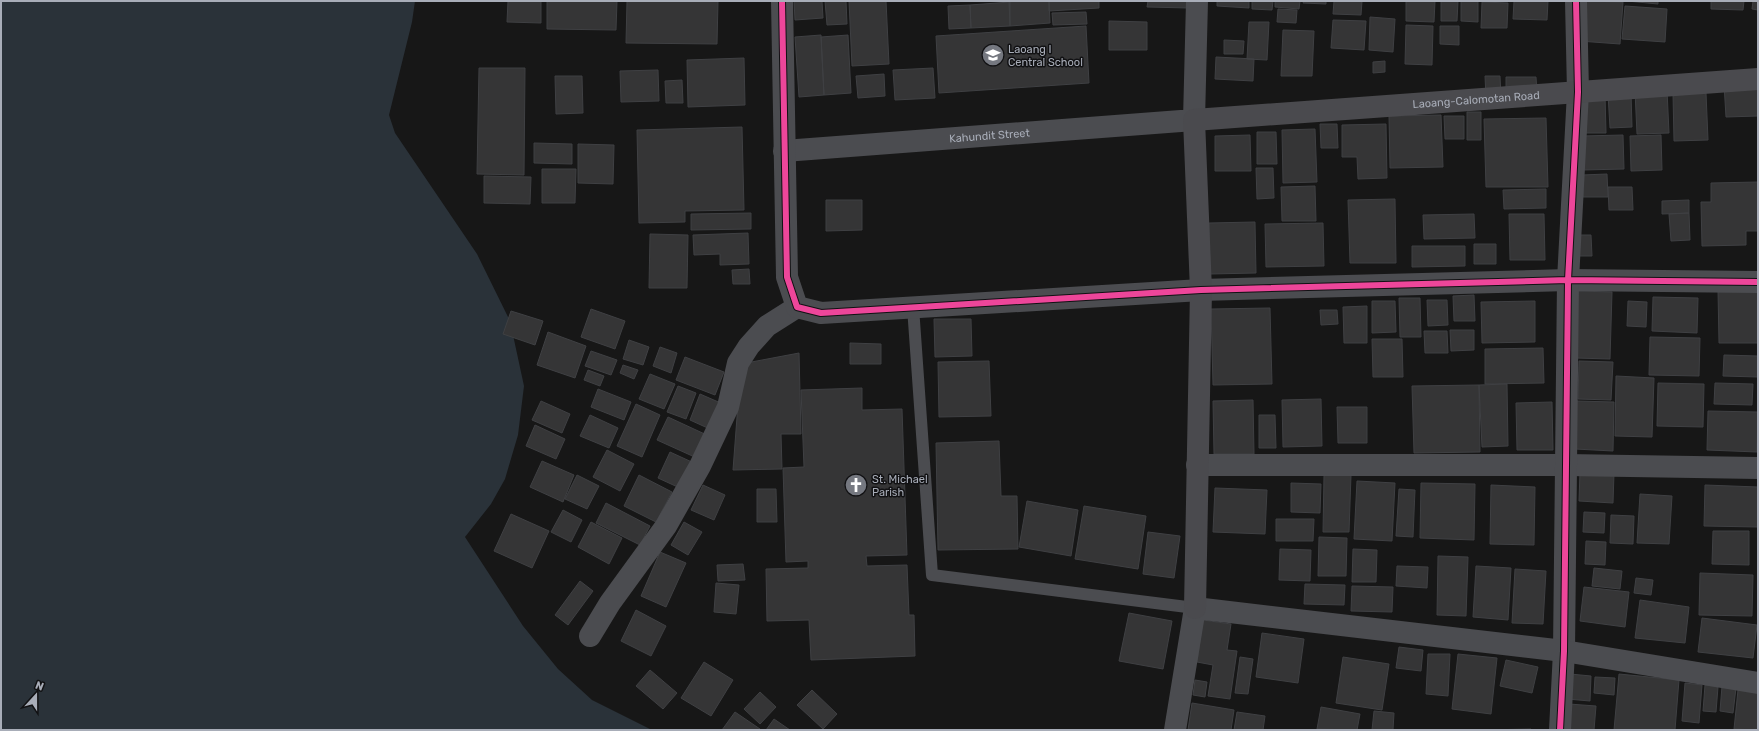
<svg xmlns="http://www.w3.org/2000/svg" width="1759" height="731" viewBox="0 0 1759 731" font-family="Rubik,sans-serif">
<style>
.water{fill:#2a3239}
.building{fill:#353536;stroke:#3f4043}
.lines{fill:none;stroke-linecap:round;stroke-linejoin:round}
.service{stroke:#4b4c50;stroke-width:12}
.minor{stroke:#4b4c50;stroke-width:22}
.tertiary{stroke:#4b4c50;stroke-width:22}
.secondary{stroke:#4a4a4e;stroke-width:22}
.cycleway-casing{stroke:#111113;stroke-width:8}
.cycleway{stroke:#ed469a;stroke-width:6}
.labels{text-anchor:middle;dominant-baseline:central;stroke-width:3;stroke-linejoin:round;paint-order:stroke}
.poi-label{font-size:11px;fill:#a8adb8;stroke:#111113;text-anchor:start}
.street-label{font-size:11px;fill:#a8adb8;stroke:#111113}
</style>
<rect width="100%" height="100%" fill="#171717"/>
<path class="water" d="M1,1H415L412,22L389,115L395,133L477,254L510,321L524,386L518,435L505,479L491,504L465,537L523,626L558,669L592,700L652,730H1Z"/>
<path class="building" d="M508,1H541V23L507,22Z
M547,1H617L616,30L547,29Z
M627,1H718L717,44L626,43Z
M794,1H822L823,18L795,20Z
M825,1H846L847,24L827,25Z
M849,1H886L889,64L852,66Z
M1009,1H1049L1050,23L1010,26Z
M1049,1H1099V8L1049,11Z
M1148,1H1190L1189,8L1147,7Z
M1217,1H1249V8L1217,6Z
M1252,1H1273L1272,10L1252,9Z
M1275,1H1300L1299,9L1275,7Z
M1304,1H1326V4L1303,3Z
M1334,1H1362L1361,15L1333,14Z
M1406,1H1435L1434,22L1406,21Z
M1441,1H1458L1457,21H1441Z
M1461,1H1478V22L1461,21Z
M1514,1H1548L1547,20L1513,19Z
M1581,1L1623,2L1620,44L1579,41Z
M1627,1H1658V4Z
M1711,1H1744L1743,10L1711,9Z
M1753,1H1758V10L1752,9Z
M1010,2V26L971,28L970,5Z
M1482,2L1508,3L1507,28H1481Z
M970,5L971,28L949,29L948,6Z
M1625,6L1667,9L1665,42L1622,39Z
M1278,9L1297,10L1296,23L1277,22Z
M1086,12L1087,24L1053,25L1052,13Z
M1370,17L1395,19L1393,52L1369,50Z
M1333,20L1366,21L1364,50L1331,48Z
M1109,21L1147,22V50H1109Z
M1249,22H1269L1267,60L1247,59Z
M1406,25L1433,26L1432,65L1405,64Z
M1086,26L1089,83L939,93L936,36Z
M1440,26H1459V45L1440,44Z
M1283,30L1314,31L1312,76H1281Z
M821,35L824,95L799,97L795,37Z
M848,35L851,93L824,95L821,37Z
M1224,40L1244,41L1243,54H1224Z
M1216,57L1254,59L1253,81L1215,79Z
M744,58L745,105L688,107L687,60Z
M1385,61V72L1373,73V62Z
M479,68H525L524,175L477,174Z
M933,68L935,98L895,100L893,70Z
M658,70L659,101L621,102L620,71Z
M884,74L885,96L858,98L856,76Z
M555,76H582L583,113L556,114Z
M1485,76H1500L1501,98H1486Z
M1506,77H1536L1537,93H1506Z
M682,80L683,103H666L665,81Z
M1758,82V116L1726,117L1724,84Z
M1667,90L1669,133L1637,134L1635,91Z
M1631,93L1632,127L1610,128L1608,94Z
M1706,93L1708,140L1674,141L1673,94Z
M1605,95L1606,133H1581L1579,96Z
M1467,112H1481V140H1467Z
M1441,115L1443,167L1390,168L1389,116Z
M1444,116H1464V139H1445Z
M1546,118L1548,187H1486L1484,119Z
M1320,124H1337L1338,148H1321Z
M1386,124L1387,178L1358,179L1357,157H1342V125Z
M742,127L744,210L685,211V222L639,223L637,130Z
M1315,129L1317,182L1283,183L1282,130Z
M1257,132H1276L1277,164H1257Z
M1250,135L1251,171H1215V136Z
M1623,135L1624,169L1583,170L1582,136Z
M1661,135L1662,170L1631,171L1630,136Z
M534,143L572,144V164L534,163Z
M578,144L614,145L613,184L578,183Z
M1256,168H1273L1274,198L1257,199Z
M542,169H576L575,203H542Z
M1607,174L1608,197H1583L1582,175Z
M484,176L531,177L530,204L484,203Z
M1758,182V231H1746V245L1702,246L1701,202H1711V183Z
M1315,186L1316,221H1282L1281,187Z
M1608,187H1632L1633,210H1609Z
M1546,189V208L1504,209L1503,190Z
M1395,199L1396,263H1350L1348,200Z
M826,200H862V230L826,231Z
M1689,200V213L1662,214V201Z
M751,213V229L691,230V214Z
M1689,213L1690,240L1671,241L1669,214Z
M1474,214L1475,238L1424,239L1423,215Z
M1509,214H1544L1545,260H1510Z
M1255,222L1256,273L1210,274L1209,223Z
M1323,223L1324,266L1266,267L1265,224Z
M748,233L749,264L720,265V254L694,255L693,235Z
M650,234L688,235L687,288H649Z
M1573,235H1591L1592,256H1574Z
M1474,244H1496V264H1474Z
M1412,246H1465V266L1412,267Z
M749,269L750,284H733L732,270Z
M1718,290H1758V343H1719Z
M1577,291L1612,292L1610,359L1575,358Z
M1474,295L1475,321H1454L1453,296Z
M1653,297L1698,298L1697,333L1652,331Z
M1399,298H1420L1421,337H1400Z
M1427,300H1447L1448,325L1428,326Z
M1372,301H1395L1396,332L1372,333Z
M1535,301V342L1482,343L1481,302Z
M1628,301L1647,302L1646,327L1627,326Z
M1367,306V343H1344L1343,307Z
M1270,308L1272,384L1213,385L1211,309Z
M591,309L625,321L615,349L581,337Z
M1320,310H1337L1338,324L1321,325Z
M511,311L543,321L535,345L503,334Z
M934,319H971L972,356L935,357Z
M1450,330H1474V350L1451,351Z
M1424,331H1447L1448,353H1425Z
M548,332L586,346L575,378L537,365Z
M1650,337L1700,338L1699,376L1649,375Z
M1372,339H1402L1403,377H1373Z
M629,340L649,347L643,365L623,359Z
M850,343L881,344V364H850Z
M660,347L677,353L671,373L653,366Z
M1543,348L1544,383L1485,384V349Z
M591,351L617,360L611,375L585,366Z
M799,353L801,434H781L782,469L733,470L741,364Z
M1724,355L1758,356V377L1723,376Z
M685,357L724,372L715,395L676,380Z
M989,361L991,416L939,417L938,362Z
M1579,361L1613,362L1611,400L1578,399Z
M623,365L638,370L634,379L620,373Z
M588,370L604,376L600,386L584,380Z
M650,374L675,384L664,409L639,399Z
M1616,376L1654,378L1652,437L1615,436Z
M1658,383L1704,384L1703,427L1657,426Z
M1715,383L1753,384L1752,405L1714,404Z
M1507,384L1508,446L1482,447L1479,385Z
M1479,385L1480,452L1414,453L1412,386Z
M678,386L696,393L686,419L667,412Z
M862,388V410L902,409L907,555L866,556L867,566L907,565L909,615H914L915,656L811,660L809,620L767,621L766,569L808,568V561L786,562L783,468L804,467L801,390Z
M598,389L631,402L624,420L591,407Z
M700,394L723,404L712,430L690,420Z
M1321,399L1322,446L1283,447L1282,400Z
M1253,400L1254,454H1214L1213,401Z
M541,401L570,414L562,433L532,420Z
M1576,401L1614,402L1613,451L1575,449Z
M1552,402L1553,450H1517L1516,403Z
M636,404L660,415L642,457L617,446Z
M1337,407H1367V443H1338Z
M1708,411L1758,412L1757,452L1707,450Z
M590,415L618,428L609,448L580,436Z
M1259,415H1275L1276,448H1259Z
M668,417L709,436L699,459L657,440Z
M535,425L565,439L556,459L526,446Z
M999,441L1001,496H1017L1018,549L938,550L936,443Z
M607,450L634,464L620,491L593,477Z
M670,452L694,463L682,489L658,478Z
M542,461L574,475L563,502L530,487Z
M1580,472L1614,473L1613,503L1579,501Z
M577,475L599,486L587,509L565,499Z
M639,475L672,492L656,522L624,506Z
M1324,475H1351L1349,532H1323Z
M1357,481L1395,483L1392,541L1354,539Z
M1291,483L1321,484L1320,513L1291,512Z
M1421,483L1475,484L1474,540L1420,538Z
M703,485L725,495L714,520L691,510Z
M1491,485L1535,487L1534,545L1490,544Z
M1705,485L1758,487V527L1704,526Z
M1215,488L1267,490L1265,534L1213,532Z
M757,489H776L777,522H757Z
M1399,489L1415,490L1413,537L1396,536Z
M1640,494L1672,496L1669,544L1637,543Z
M1027,501L1078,510L1071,556L1019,547Z
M606,503L650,526L640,545L596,523Z
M1084,506L1146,516L1138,569L1075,559Z
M563,510L582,520L571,542L551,532Z
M1584,512L1605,513L1604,533L1583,532Z
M511,514L549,531L532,568L494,551Z
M1611,515L1634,516L1633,544L1610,543Z
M1276,519H1314L1313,541H1276Z
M591,522L622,538L609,564L578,547Z
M684,522L702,532L688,555L671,545Z
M1713,531H1749V565L1712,564Z
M1148,532L1180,536L1174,578L1143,574Z
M1319,537L1347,538L1346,576H1318Z
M1586,541L1606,542L1605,565L1585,564Z
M1280,549L1311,550L1310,581L1279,580Z
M1353,549L1377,550L1376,582H1352Z
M660,552L686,563L666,607L641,596Z
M1438,556L1468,557L1466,616L1437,615Z
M743,564L745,580L718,581L717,565Z
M1397,566L1428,567L1427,588L1396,586Z
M1476,566L1511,568L1508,620L1473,617Z
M1594,568L1622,571L1620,589L1592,586Z
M1515,569L1546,571L1543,624L1512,623Z
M1700,573L1753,575L1752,616L1699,615Z
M1636,578L1653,580L1651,595L1634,593Z
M580,581L593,591L568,625L555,615Z
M716,583L739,585L736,614L714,612Z
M1305,584L1345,585L1344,605L1304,604Z
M1352,586L1393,587L1392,612L1351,611Z
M1584,587L1629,592L1625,627L1580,621Z
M1640,600L1689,607L1685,643L1635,638Z
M636,610L666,626L651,656L621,641Z
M1129,613L1172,621L1163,669L1119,661Z
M1702,618L1757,625L1753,658L1698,652Z
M1203,620L1231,624L1227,650L1237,651L1230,699L1208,696L1213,665L1197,662Z
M1262,633L1304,639L1298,683L1256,677Z
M1399,647L1423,650L1421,671L1396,668Z
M1428,654H1450L1448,696L1426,694Z
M1458,654L1497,658L1491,714L1452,709Z
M1240,657L1253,659L1248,694L1235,693Z
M1343,657L1389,664L1382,710L1336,703Z
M1506,660L1538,667L1532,693L1500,686Z
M704,662L733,680L711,716L681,698Z
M650,670L677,693L663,709L636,686Z
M1570,674L1591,676L1590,701L1567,699Z
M1619,674L1679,680L1675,730H1614Z
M1595,677L1615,678L1614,695L1594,693Z
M1195,680L1207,682L1205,697L1193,695Z
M1685,683L1702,685L1699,723L1682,721Z
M1705,685L1718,687L1716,712L1703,711Z
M1722,686L1736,688L1733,713L1720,711Z
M812,690L837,714L823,729L797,705Z
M1738,690L1758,692V730L1734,729Z
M760,692L776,707L760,724L744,709Z
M1192,703L1234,710L1231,730H1188Z
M1569,704L1596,706L1594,730H1567Z
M1321,707L1360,714L1357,730L1317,729Z
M1374,711L1394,713L1393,730H1372Z
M735,712L760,729L759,730H722Z
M1237,712L1265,716L1263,730H1234Z
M774,719L790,730H766Z
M1531,729V730H1482Z"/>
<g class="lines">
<path class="service" d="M913,307L932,575L1195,608"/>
<g class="minor">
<path id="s1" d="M784,151L1194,120L1197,1"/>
<path d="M1201,290L1568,280L1758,282"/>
<path d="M1197,465H1566L1758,468"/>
<path d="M590,636L610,603L666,526L700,466L728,407L738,363L749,346L767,326L797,307"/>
<path d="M1560,730L1564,651L1568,280L1578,92L1576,1"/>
</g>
<path class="tertiary" d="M782,1L787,277L797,307L821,313L1201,290
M1175,730L1195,608L1564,651L1758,683"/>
<path class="secondary" id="s2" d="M1195,608L1201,290L1194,120L1758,79"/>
<g class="cycleway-casing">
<path id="cycleway" d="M782,1L787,277L797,307L821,313L1201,290L1568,280L1758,282
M1560,730L1564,651L1568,280L1578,92L1576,1"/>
</g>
<use href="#cycleway" class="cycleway"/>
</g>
<defs>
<g id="school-disc" transform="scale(1.15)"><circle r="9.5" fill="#757880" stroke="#111113"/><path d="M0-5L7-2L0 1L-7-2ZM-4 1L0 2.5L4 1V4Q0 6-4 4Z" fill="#fff"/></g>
<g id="church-disc" transform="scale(1.15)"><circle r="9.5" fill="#757880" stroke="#111113"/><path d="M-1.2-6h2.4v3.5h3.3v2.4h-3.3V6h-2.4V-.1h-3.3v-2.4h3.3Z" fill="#fff"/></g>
</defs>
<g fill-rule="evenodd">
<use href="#school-disc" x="993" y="55"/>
<use href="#church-disc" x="856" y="485"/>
</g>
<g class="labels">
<g class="poi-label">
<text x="1008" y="49">Laoang I<tspan x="1008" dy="13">Central School</tspan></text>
<text x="872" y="479">St. Michael<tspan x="872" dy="13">Parish</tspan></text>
</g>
<g class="street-label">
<text stroke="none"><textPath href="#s2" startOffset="771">Laoang-Calomotan Road</textPath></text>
<text stroke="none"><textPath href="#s1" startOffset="206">Kahundit Street</textPath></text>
</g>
</g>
<rect width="1759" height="731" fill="none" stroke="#a8adb8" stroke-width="4"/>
<g transform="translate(36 695) rotate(21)" stroke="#111113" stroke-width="3" paint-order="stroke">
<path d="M0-3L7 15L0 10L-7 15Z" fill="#a8adb8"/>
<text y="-6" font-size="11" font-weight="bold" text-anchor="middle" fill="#a8adb8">N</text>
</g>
</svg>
